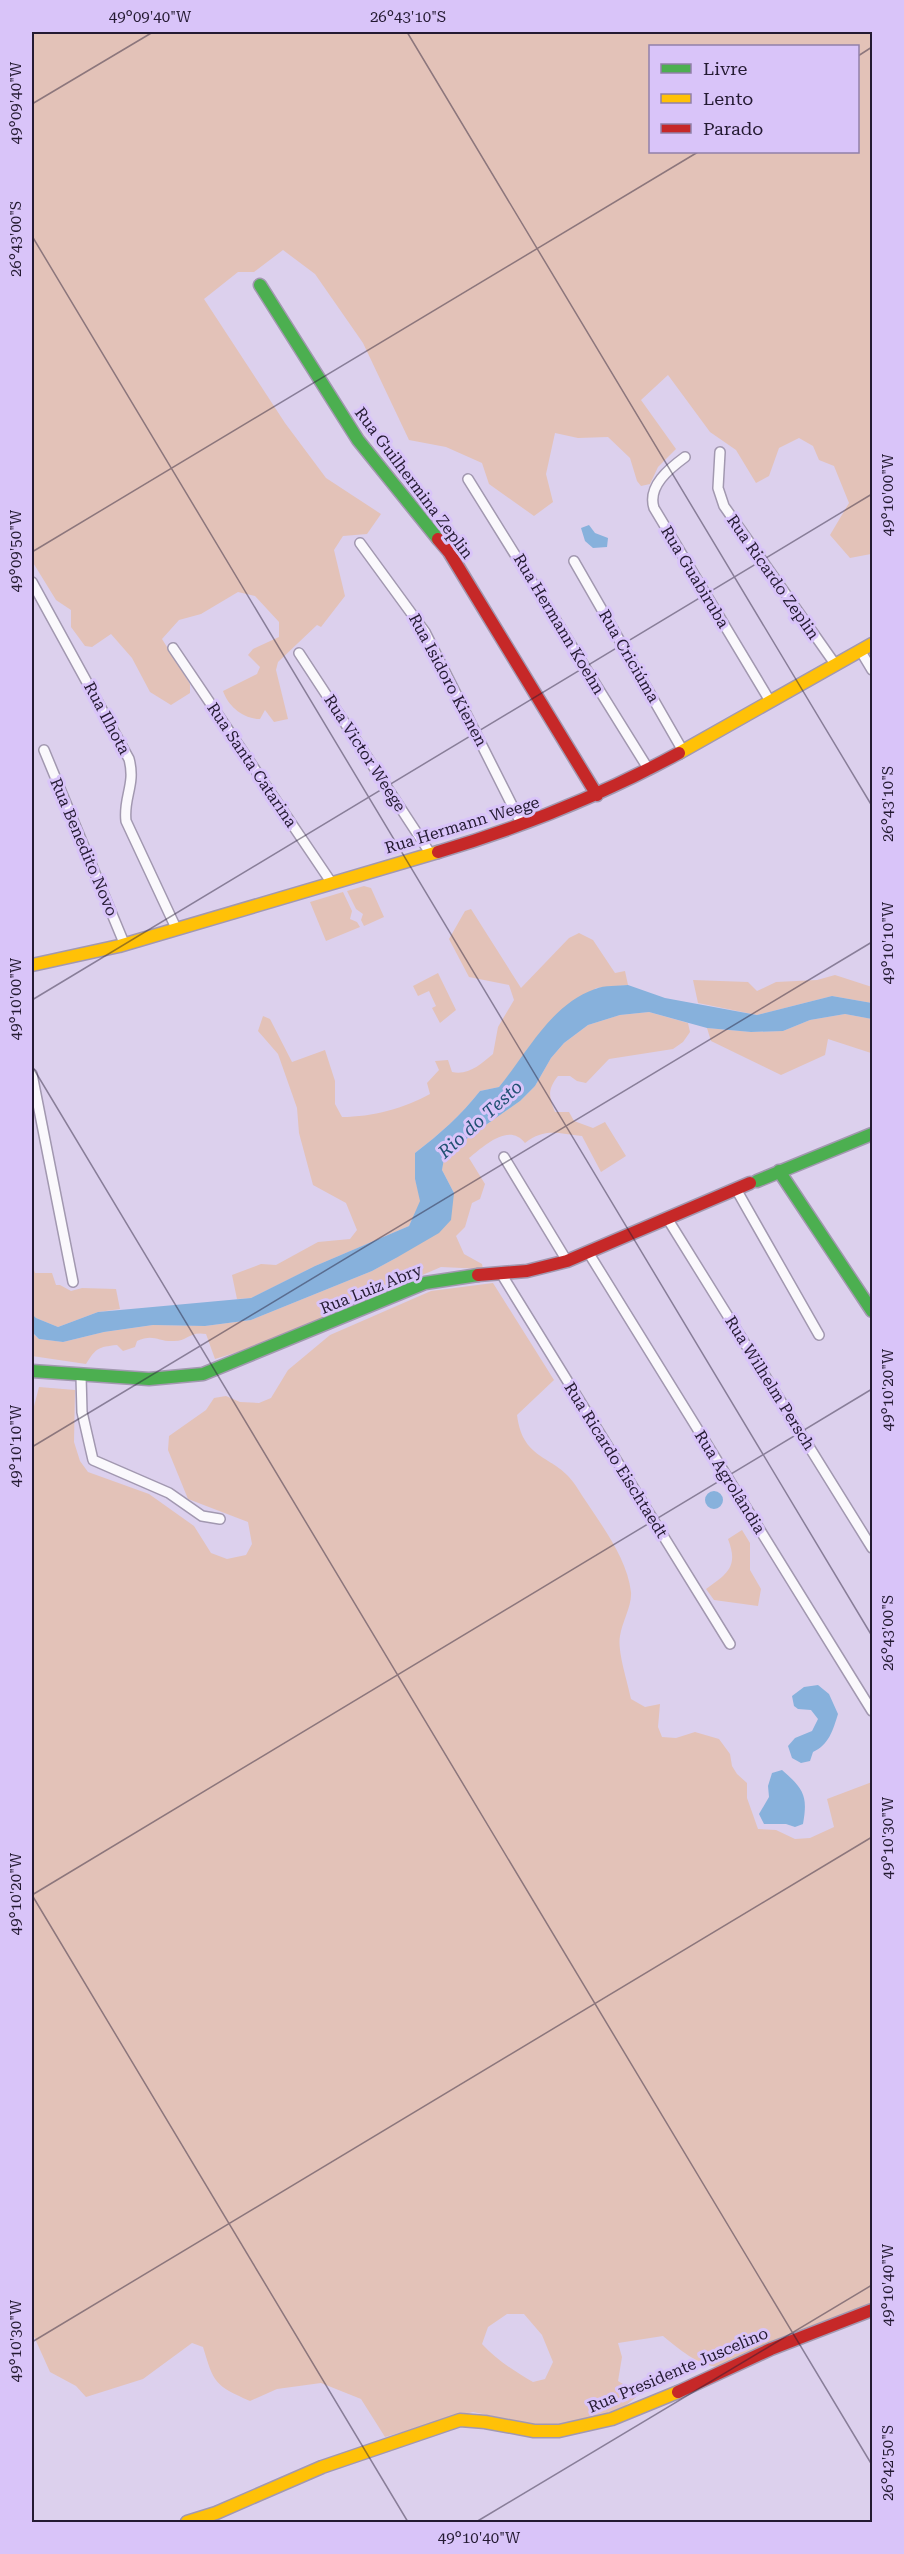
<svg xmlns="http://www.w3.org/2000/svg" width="904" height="2554" viewBox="0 0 904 2554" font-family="'Roboto Serif',serif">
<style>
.green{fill:#e3c2b8;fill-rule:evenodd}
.water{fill:#87b1dc}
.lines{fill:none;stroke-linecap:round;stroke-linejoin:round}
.street-casing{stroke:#a298b0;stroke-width:12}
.fast-casing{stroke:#a298b0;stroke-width:15}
.slow-casing{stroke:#a298b0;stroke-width:15}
.jam-casing{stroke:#a298b0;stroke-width:15}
.street{stroke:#faf8fc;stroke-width:9}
.fast{stroke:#4caf50;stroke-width:12}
.slow{stroke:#ffc107;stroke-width:12}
.jam{stroke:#c62828;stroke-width:12}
.ticks{fill:none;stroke:#241a32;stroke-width:1.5;stroke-opacity:0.45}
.labels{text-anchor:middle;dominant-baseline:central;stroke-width:6;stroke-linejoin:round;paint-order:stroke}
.street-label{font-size:16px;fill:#241a32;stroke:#d9c4f9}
.water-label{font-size:18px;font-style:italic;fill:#205072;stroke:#d9c4f9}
.neatline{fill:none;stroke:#241a32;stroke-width:2}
.ticks-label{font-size:15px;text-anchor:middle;fill:#241a32}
</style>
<rect width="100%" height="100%" fill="#dcd0ed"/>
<path class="green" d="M32,32H872L871,554L850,558L830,535L849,503L834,466L819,460L813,446L799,438L779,448L769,476L756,483L736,450L710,432L668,375L641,400L676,449L658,467L650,484L641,486L637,481L630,458L608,437L578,438L555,433L546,474L553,502L534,516L489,484L482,463L446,447L409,440L363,343L315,274L283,250L254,272H238L204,299L285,423L326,478L381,514L367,534L343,536L334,550L345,596L321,627L317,625L278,662L276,670L288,719L274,722L265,710L260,719C243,719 228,706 223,691L257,674L260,667L248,655L253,649L279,637V622L255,596L238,592L201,614L179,620L162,639L190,684V693L171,705L150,692L132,658L111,634L92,647L85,646L71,627V610L56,600L32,561ZM650,46H858V152H650Z
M364,886L371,888L384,917L364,926L361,920L363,914L356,909L347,891Z
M343,892L352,911L350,919L357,922L360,927L326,941L310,902Z
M471,909L521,988L569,938L579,933L593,940L615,973L625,971L628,985L596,988L518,1064L499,1087L480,1091C461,1115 440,1134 415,1153V1179L421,1201L409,1226L315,1266L251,1298L237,1299L232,1275L261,1264L276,1265L318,1242L350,1239L357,1230L346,1203L313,1185L299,1133L297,1108L278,1054L258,1031L263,1016L270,1019L292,1062L325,1050L335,1081V1104L342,1117C372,1117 405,1108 430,1094L427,1083L439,1070L435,1061L448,1060L452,1072C468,1076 481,1064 493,1054L498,1027L514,1000L509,985L469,977L449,939L465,911Z
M438,973L456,1010L440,1023L432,1008L436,1006L429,991L418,996L413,986Z
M835,975L872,987V1003L832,996L757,1015L698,1003L693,980L748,982L757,991L776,982L817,980Z
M649,1012L688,1023L690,1032L683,1042L673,1049L609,1059L586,1083L577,1081L570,1076H558C547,1090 549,1097 555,1112H569L574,1121L593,1128L605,1122L626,1156L601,1172L582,1136C559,1134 545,1127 525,1143C509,1122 484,1146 469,1158L485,1184L480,1199L472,1203L465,1227L456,1236L464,1254L482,1264L483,1269L441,1267L254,1347L215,1359L206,1334C189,1331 188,1341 174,1341C158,1342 154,1333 137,1341L135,1347L123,1351L117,1345C98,1347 96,1348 86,1364L32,1356V1333L39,1339L63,1342L104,1332L153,1325L205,1326L251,1320L372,1271L396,1258L454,1193L442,1170L444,1159L470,1136L520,1101L535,1086L551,1058L564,1043L588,1025L620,1015Z
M845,1014L872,1019L871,1053L828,1039L825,1055L781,1075L711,1041L707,1028L751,1032L783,1031L810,1020Z
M32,1264L35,1273H52L56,1285H60L71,1291L82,1288L116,1289L120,1309L98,1312L58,1327L36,1318L32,1314Z
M493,1283L554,1380L517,1415C523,1463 556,1454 576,1486C595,1517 627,1555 631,1592C632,1606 622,1622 620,1636C617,1651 628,1683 631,1699L645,1707L660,1704L658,1727L662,1737L676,1738L695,1732L719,1739L730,1754L732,1766L737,1774L747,1783V1798L758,1829L776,1830L795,1839L810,1838L834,1827L827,1799L872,1782V2303C836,2321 797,2330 761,2348C752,2353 728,2367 719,2367C697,2365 679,2349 663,2336L618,2343L622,2357L618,2381L640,2394L625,2406L592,2419L555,2426L517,2425L497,2417L473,2412L385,2437L361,2399L321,2383L277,2389L250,2401C214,2385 214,2383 203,2347L192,2343L143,2379L86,2397L76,2386L50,2372L32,2332V1414L39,1387L75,1390L74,1442L80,1461L88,1472L149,1494L194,1526L211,1553L227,1559L246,1555L252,1544L248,1522L188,1499L168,1450L169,1436L206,1410L214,1398L226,1396L240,1402L259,1403L271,1398L288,1370L330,1335L431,1291ZM507,2314H524L542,2335L553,2362L545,2379L533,2382C514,2371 497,2360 482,2344L488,2327Z
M742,1530L750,1543V1570L761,1589L758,1606L714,1600L706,1589C727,1574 739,1567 728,1539Z"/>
<path class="water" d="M589,525L595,533L608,538L607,547L593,548L585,541L581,528Z
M628,985L665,998L757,1015L832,996L872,1003V1019L845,1014L810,1020L783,1031L751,1032L707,1028L649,1012L620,1015L588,1025L564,1043L551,1058L535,1086L520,1101L470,1136L444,1159L442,1170L454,1193L451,1220L439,1233L396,1258L372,1271L251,1320L205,1326L153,1325L104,1332L63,1342L39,1339L32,1332V1314L36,1318L58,1327L98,1312L251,1298L315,1266L409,1226L420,1201L415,1179V1153C440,1134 461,1115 480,1091L499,1087C528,1052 550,1005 595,989C605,985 618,986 628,985Z
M705 1500a9 9 0 1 1 18 0a9 9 0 1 1-18 0Z
M818,1685L829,1694L838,1714C833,1730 829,1745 813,1752L810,1761L801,1763L792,1758L788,1746L795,1738L812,1731L818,1719L811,1710L798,1709L794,1706L792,1696L804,1687Z
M782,1770C804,1789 808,1796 803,1824L795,1827L786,1824H764L759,1814L769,1797L768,1786L772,1773Z"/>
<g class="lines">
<g class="street-casing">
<path id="street" d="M720,452L718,488L724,506L835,664
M685,457C670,468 647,486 654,508L770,701
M468,479L649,770
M360,543L425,632L522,825
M574,561L683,751
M32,582L129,759C136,785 123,797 126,821L176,928
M173,648L331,882
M860,650L872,670
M299,653L430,853
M44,750L124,943
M32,1074L73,1282
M504,1157L567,1261
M736,1189L819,1335
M667,1218L872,1548
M588,1252L872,1711
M502,1275L730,1644
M81,1376L82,1412L93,1460L169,1493L202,1516L220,1519"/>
</g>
<g class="fast-casing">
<path id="fast" d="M260,285L358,440L438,539
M779,1171L872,1311
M757,1181L872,1134
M32,1371L149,1379L203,1374L425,1283L478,1275"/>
</g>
<g class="slow-casing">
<path id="slow" d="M679,753L872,644
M32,965L119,946L438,852
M187,2522L216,2513L322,2467L460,2420L485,2422L534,2431H559L612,2419L678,2392"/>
</g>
<g class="jam-casing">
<path id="jam" d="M438,539L449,552L597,795
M438,852C522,827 602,795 679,753
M478,1275L527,1271L567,1261L750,1183
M678,2392L771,2349L872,2310"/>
</g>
<use href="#street" class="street"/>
<use href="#fast" class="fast"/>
<use href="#slow" class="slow"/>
<use href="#jam" class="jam"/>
</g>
<path class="ticks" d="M407,32L872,806M858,56L872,47M32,104L153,32M32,236L872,1636M32,552L698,152M32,1000L872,494M32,1066L872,2465M32,1447L872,942M32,1895L872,1389M32,1895L408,2522M32,2342L872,1837M476,2522L872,2285"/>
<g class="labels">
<g class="street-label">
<text transform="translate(414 483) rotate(53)">Rua Guilhermina Zeplin</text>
<text transform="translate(695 577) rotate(59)">Rua Guabiruba</text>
<text transform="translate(773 577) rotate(55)">Rua Ricardo Zeplin</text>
<text transform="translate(559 624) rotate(59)">Rua Hermann Koehn</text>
<text transform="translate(629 656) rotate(60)">Rua Criciúma</text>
<text transform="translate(448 680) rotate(62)">Rua Isidoro Kienen</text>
<text transform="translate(107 718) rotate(62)">Rua Ilhota</text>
<text transform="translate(365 753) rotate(57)">Rua Victor Weege</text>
<text transform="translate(252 765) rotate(56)">Rua Santa Catarina</text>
<text transform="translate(462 825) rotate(-17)">Rua Hermann Weege</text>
<text transform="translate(84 847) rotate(67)">Rua Benedito Novo</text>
<text transform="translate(371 1289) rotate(-22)">Rua Luiz Abry</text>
<text transform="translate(770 1383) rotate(58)">Rua Wilhelm Persch</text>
<text transform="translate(616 1460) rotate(58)">Rua Ricardo Eischtaedt</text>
<text transform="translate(730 1482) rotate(58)">Rua Agrolândia</text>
<text transform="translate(678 2370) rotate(-23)">Rua Presidente Juscelino</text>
</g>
<g class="water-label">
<text transform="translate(480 1119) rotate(-42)">Rio do Testo</text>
</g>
</g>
<rect width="904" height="2554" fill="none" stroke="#d9c4f9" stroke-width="66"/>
<rect x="649" y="45" width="210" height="108" fill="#d9c4f9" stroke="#9180a9" stroke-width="1.5"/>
<rect x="661" y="64" width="30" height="9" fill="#4caf50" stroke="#9180a9" stroke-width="1.5"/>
<text x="703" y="75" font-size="18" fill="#241a32">Livre</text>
<rect x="661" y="94" width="30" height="9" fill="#ffc107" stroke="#9180a9" stroke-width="1.5"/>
<text x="703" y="105" font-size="18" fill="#241a32">Lento</text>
<rect x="661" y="124" width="30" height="9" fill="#c62828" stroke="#9180a9" stroke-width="1.5"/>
<text x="703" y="135" font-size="18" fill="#241a32">Parado</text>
<rect x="33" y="33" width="838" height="2488" class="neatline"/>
<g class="ticks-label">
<text x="150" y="22">49°09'40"W</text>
<text x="408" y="22">26°43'10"S</text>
<text transform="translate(16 103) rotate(-90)" y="5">49°09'40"W</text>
<text transform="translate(16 239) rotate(-90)" y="5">26°43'00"S</text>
<text transform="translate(888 495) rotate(-90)" y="5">49°10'00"W</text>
<text transform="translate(16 551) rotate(-90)" y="5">49°09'50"W</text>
<text transform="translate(888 804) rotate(-90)" y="5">26°43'10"S</text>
<text transform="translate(888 943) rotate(-90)" y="5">49°10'10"W</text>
<text transform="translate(16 999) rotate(-90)" y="5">49°10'00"W</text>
<text transform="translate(888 1390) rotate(-90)" y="5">49°10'20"W</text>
<text transform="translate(16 1446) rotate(-90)" y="5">49°10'10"W</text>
<text transform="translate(888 1633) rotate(-90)" y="5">26°43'00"S</text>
<text transform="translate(888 1838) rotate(-90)" y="5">49°10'30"W</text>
<text transform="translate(16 1894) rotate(-90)" y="5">49°10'20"W</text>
<text transform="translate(888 2285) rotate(-90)" y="5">49°10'40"W</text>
<text transform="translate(16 2341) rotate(-90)" y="5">49°10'30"W</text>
<text transform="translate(888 2463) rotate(-90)" y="5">26°42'50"S</text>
<text x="479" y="2543">49°10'40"W</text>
</g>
</svg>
